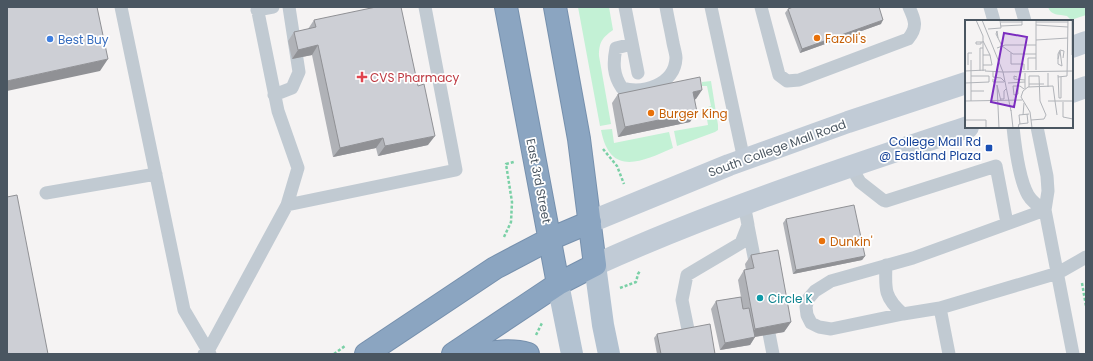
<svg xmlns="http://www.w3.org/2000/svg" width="1093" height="361" viewBox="0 0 1093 361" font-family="Poppins,sans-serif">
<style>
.green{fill:#c3f1d5}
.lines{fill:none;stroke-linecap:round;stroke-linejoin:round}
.highway-casing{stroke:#7690ad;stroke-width:24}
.path{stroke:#7ad0a6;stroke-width:2.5;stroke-dasharray:3 2;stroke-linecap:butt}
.lane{stroke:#c1cad2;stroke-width:13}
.secondary{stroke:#c1cbd6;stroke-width:22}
.primary{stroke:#b3c2d1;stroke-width:22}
.highway{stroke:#8ba5c1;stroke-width:22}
.wall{fill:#b0b2b7}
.shaded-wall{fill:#909195}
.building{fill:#cdcfd5;stroke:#909195}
.food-dot{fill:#e8710a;stroke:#fff;stroke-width:1.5}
.shop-dot{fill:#3f7fe0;stroke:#fff;stroke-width:1.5}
.health-dot{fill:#e0444e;stroke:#fff;stroke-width:1.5}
.transit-dot{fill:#1a4fb4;stroke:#fff;stroke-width:1.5}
.culture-dot{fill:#0f9aa8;stroke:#fff;stroke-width:1.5}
.labels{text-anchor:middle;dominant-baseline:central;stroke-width:3.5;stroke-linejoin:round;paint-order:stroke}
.food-label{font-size:12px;fill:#c56008;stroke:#fff;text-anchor:start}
.shop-label{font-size:12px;fill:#366cbe;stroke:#fff;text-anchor:start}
.health-label{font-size:12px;fill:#be3a42;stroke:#fff;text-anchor:start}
.transit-label{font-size:12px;fill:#164399;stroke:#fff;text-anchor:end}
.street-label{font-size:12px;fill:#4a5661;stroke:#fff}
.culture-label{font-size:12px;fill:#0d838f;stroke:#fff;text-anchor:start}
.inset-road{fill:none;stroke:#b1b4b9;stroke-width:1}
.view{fill:#7b2cbf;fill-opacity:0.15;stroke:#7b2cbf;stroke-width:2}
.inset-edge{fill:none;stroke:#4a5661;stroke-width:2}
</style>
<rect width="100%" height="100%" fill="#f5f3f3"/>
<path class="green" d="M578,7H609L613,30C602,38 599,42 599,56L611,124L600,126Z
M1048,7H1086V15L1071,20L1067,16C1059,14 1051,16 1048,7Z
M711,81L718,125V130L715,132L677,146L674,131L708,125L705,108L711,106L707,86H702V82Z
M612,129L614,143L669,132L673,148C641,162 610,177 601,130Z"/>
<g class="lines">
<g class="highway-casing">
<path id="highway" d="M506,7L558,284
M366,354L495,268L550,239L590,222
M453,354L558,284L595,265L579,139L555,7
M479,354C495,352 512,349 528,354"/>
</g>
<path class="path" d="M603,149L617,166L624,184
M504,237L511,222L512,202L506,164L514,162
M1082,283L1086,306
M620,288L636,282L638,274L640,271
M536,335L542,323
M334,354L345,346"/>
<path class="lane" d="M121,7L184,310L210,354
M625,7L638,73
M711,7L744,160
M761,7L779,75L787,81L799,80L908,39C918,27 915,20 909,7
M990,7L994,21
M1021,7L1025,21
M257,10L273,7
M632,44L616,48C613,63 613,75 622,88C643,94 675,85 676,58C676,54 674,48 673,43C671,31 668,19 666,7
M274,95L292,88L299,72L289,7
M1013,127C1015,146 1019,179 1028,195C1032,202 1038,206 1045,210
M1037,127L1047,176L1048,191L1045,210L1073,354
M851,167L860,182L883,200L886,201L996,166L1007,223
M46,193L156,174
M287,205L456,170L425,7
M1045,210L913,258L831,281L815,291L808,299L806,307L807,315L811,323L819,327L831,329L903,314L940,308L1058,273L1086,257
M748,226L757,272
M886,265C885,289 884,297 903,314
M940,308L949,354
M766,318L773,354
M204,354L208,351L287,205L298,168L278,111L257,7
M693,354L682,300L687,275L741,243L748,225L744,204"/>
<path class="secondary" d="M1072,47L1086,42
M1072,92L1086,87
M590,222L729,165L848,122L966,83
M595,265C716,210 842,169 968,127"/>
<path class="primary" d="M595,265L603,325L609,354
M558,284L572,354"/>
<use href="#highway" class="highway"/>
</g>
<path class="wall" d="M788,9L881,24L800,53L785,13Z
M314,20L428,145L378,156L376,148L333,157L312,55L292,59L288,41L294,32L308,29Z
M618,94L696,99L694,100L690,122L618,137L612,103Z
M786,219L865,256L862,260L793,274L783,223Z
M751,255L791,322L784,332L755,337L750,345L720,350L711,309L716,301L741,297L738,280L744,270H746L745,264Z
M657,334L715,354H657L654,338Z"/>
<path class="shaded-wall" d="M883,20L881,24L800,53L802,49Z
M318,45L312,55L292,59L298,50Z
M108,59L100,71L7,91V81Z
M702,90L696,99L686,101L693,92Z
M697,112L690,122L618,137L625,127Z
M435,136L428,145L378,156L385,146Z
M383,138L376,148L333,157L340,148Z
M865,256L862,260L793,274L796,270Z
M791,322L784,332L748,338L755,329Z
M755,337L750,345L720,350L725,343Z"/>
<path class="building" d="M7,7H97L108,59L7,81Z
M376,7H401L418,86L424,84L435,136L385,146L383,138L340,148L318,45L298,50L294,32L316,27L314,20Z
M793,7H879L883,20L802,49L788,9Z
M700,77L702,90L693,92L697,112L625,127L618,94Z
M17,195L48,354H7V197Z
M854,205L865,256L796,270L786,219Z
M778,250L791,322L755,329L744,270L754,268L751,255Z
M741,297L743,309L749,308L755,337L725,343L716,301Z
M710,324L715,354H661L657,334Z"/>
<g class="food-dot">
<circle cx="817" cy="38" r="4"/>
<circle cx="651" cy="113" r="4"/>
<circle cx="822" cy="241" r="4"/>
</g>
<circle class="shop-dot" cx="50" cy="39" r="4"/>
<path class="health-dot" d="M360 71h4v4h4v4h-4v4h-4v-4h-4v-4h4z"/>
<rect class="transit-dot" x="985" y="144" width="8" height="8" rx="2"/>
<circle class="culture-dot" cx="760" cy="298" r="4"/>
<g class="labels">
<g class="food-label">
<text x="825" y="38">Fazoli's</text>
<text x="659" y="113">Burger King</text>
<text x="830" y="241">Dunkin'</text>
</g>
<g class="shop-label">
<text x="58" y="39">Best Buy</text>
</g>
<g class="health-label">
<text x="370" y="77">CVS Pharmacy</text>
</g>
<g class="transit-label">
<text x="981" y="141">College Mall Rd<tspan x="981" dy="14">@ Eastland Plaza</tspan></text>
</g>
<g class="street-label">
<text transform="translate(777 148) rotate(-20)">South College Mall Road</text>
<text transform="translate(539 181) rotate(79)">East 3rd Street</text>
</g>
<g class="culture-label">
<text x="768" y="298">Circle K</text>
</g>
</g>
<g transform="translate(965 20)">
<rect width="108" height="108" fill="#f5f3f3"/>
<path class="inset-road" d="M11,0L18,16V35M17,0L38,52L108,51M71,0V50M107,0V35M36,2H57M71,2H103M71,5L103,7M36,6L57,5V0M23,9L36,8L35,0M33,18L32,11L31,14L37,26L48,34H71M71,20L103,18M18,21L25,35M16,22V24H11V22H18M32,28L40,25H71M46,33V44H59V50M93,39L95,31L97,46L93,44V34L95,30L99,31L98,38M6,40V81M3,45V33H7M18,45H27L25,35H18V51M63,50V38H71M0,51L21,50M15,51V28H18M20,51L38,52L46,91M28,52V57L36,58L40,62M93,55L94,78H96V57M52,57L49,56V59L60,60M93,57L102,56L103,0M28,59V62H39M0,63L24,62V56H6M43,63L60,62M64,64H79M53,66V74L49,75L48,66H55L59,69M64,67V56H74L75,81L81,95L79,99L66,100L67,108M83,67V53M60,69V53M6,71H19M36,79H39V71L41,69M0,81L57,80M83,81H90L92,95M98,82V97L108,99M46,90L48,108M58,95L59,83M0,100H21V108M66,100L65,92L56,77L58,71L63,67L88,66L90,81H108M55,104L54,95L64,94M34,108L32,65L36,81M53,108L54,104L63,103L62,94"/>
<path class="view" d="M39,13L62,17L49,87L26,82Z"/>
<rect width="108" height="108" class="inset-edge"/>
</g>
<rect width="1093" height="361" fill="none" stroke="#4a5661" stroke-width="16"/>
</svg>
